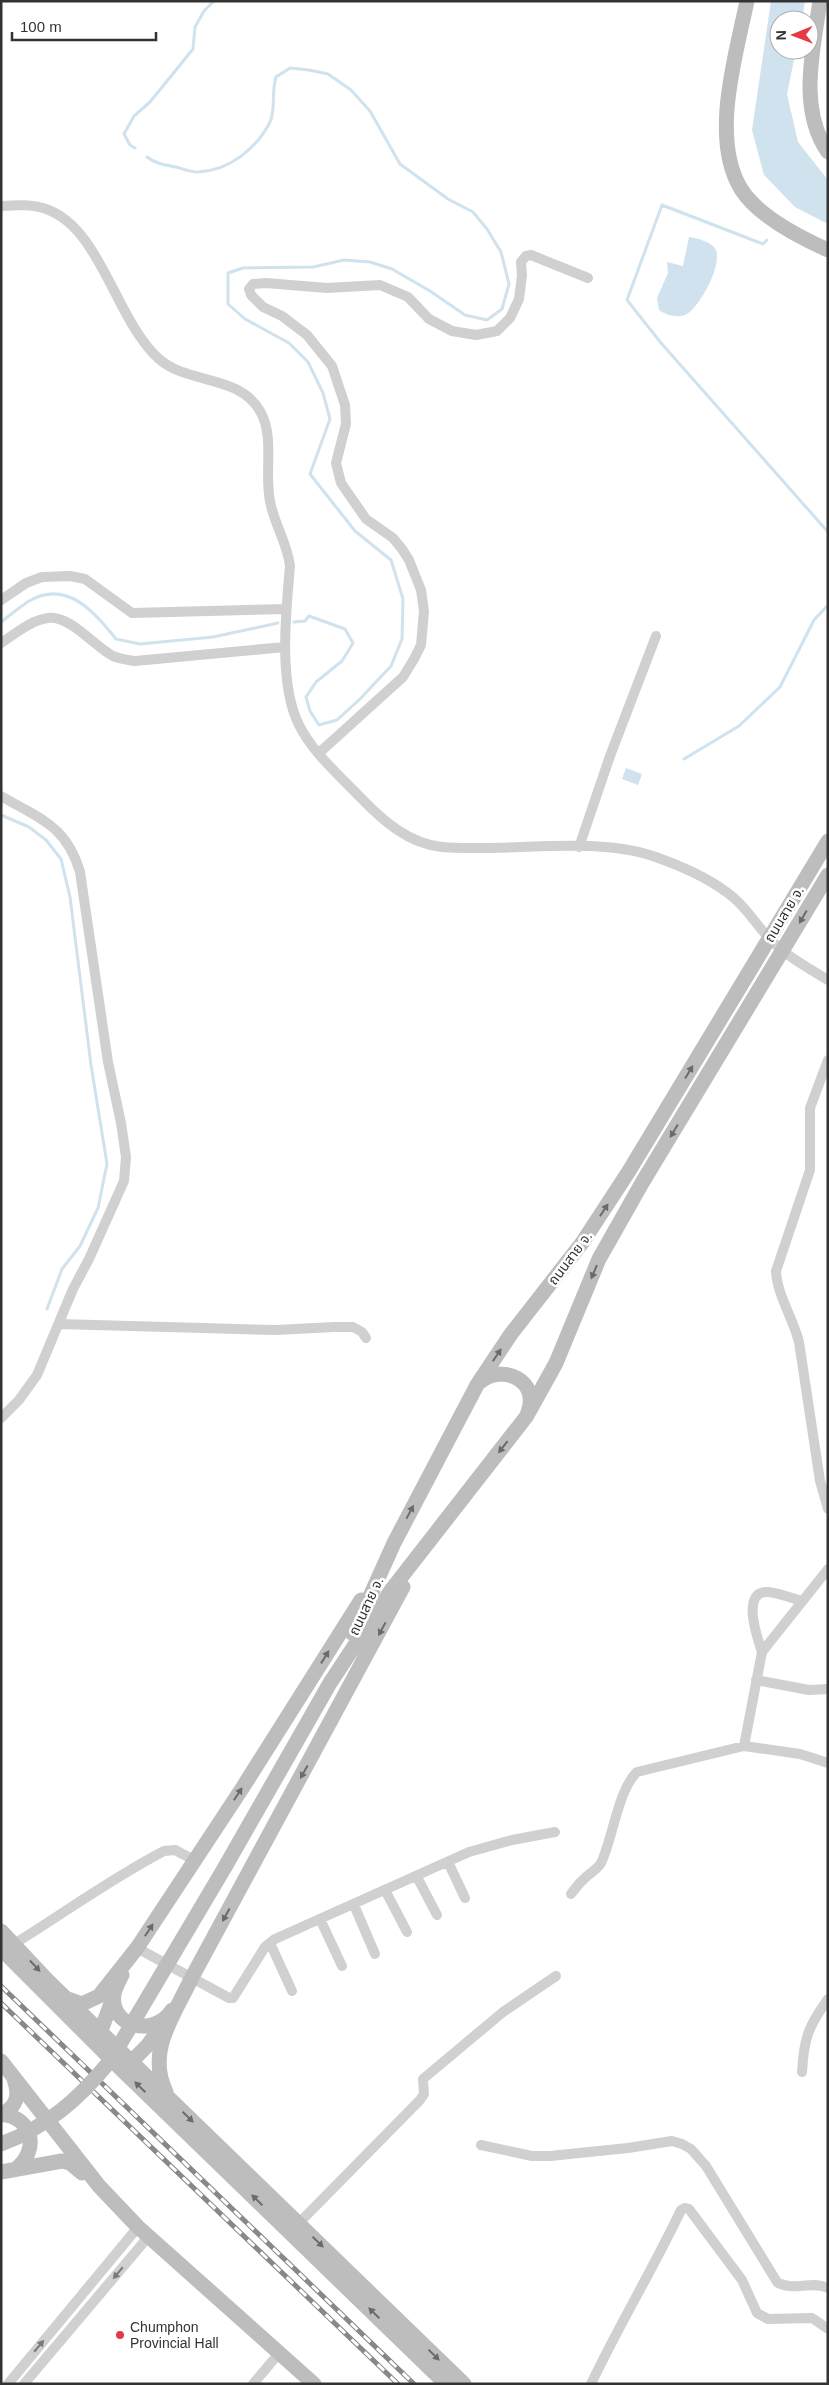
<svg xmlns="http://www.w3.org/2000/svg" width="829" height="2385" viewBox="0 0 829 2385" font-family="Helvetica,'Noto Sans Thai',sans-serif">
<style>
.water{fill:#cfe2ee}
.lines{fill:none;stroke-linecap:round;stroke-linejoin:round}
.stream{stroke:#cfe2ee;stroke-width:3}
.street{stroke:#d0d0d0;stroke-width:10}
.secondary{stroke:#bdbdbd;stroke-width:15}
.rail-casing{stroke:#888;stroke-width:5}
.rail{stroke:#fff;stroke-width:3;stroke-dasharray:9;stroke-linecap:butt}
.secondary-bridge{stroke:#bdbdbd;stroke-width:15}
.oneway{fill:#6a6a6a}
.oneway2{fill:#7a7a7a}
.poi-dot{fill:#e63946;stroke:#fff;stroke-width:2}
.labels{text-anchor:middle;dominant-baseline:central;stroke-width:5;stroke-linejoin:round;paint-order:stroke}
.street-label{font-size:14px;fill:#333;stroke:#fff}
.poi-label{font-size:14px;fill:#333;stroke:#fff;text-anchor:start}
</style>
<rect width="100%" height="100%" fill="#fff"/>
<path class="water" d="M771,1H805L802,20H779V50H796L787,94L798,142L828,180V224L795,207L764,175L752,130Z
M689,237C697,238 708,241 714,247C726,260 699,309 685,315C676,318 666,315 659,310L657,298L668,273L667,262L683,266Z
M626,768L642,774L638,785L622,779Z"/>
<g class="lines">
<path class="stream" d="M135,148L130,145L124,134L134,116L150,102L193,49L195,27L204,11L214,1
M147,157C156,164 166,165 176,167C183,169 191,172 198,172C229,171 257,148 270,122C276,109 271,93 276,77L290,68L309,70L328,74L351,90L370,111L400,164L448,199L473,212L487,229L501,252L509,284L502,309L487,320L465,315L430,291L392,269L370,262L344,260L313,267L243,268L228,273V304L245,319L289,343L308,362L323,393L330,419L310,474L355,531L391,560L403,599L402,639L391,666L360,699L337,720L319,725L310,711L306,697L316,682L342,661L353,643L345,629L309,616L305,621L294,622
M767,240L763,244L662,205L627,300L661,343L828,532
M1,622C10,615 20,607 29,601C67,579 94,612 116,639L140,644L213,637L278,623
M684,759L739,726L780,687L814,620L828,605
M1,815L29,827L46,840L61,859L70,897L91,1065L107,1164L98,1208L80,1246L62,1269L47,1309"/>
<path class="street" d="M1,206C17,205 32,204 46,209C100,227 116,320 158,358C187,385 239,374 260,411C275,436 264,473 270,501C274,524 287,542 290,566C286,612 278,683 299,725C313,753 339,775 360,797C382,820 409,844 442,847C509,853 599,834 661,859C686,868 714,881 734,898C748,910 757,926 770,939C786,956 808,968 828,980
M1,600L26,583L42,577L70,576L85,579L132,613L286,609
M1,643C15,634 31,620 48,618C70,615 94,646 113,656C119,659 128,660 135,661L285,647
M319,753L403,677L414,659L421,645L424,611L421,590L409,560L402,549L393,538L366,519L341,483L336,463L346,424L345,405L332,366L307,335L282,316L263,307L251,295L249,289L253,284L266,283L327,288L380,285L408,297L429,319L452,331L476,335L497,331L510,318L519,299L522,275L521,262L526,256L531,255L588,278
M1,796C40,819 66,825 80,872L108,1062L121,1123L126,1157L124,1181L89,1259L73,1289L37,1375L19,1400L1,1418
M579,847L610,756L656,636
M828,1060L810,1108V1170L776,1271C777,1295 793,1318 799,1342L820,1481L828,1509
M59,1324L276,1330L334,1327H353L362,1332L366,1338
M762,1652C758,1640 740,1590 768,1592C779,1593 791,1598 802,1601
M756,1680L809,1690L828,1689
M744,1746L762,1652L828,1569
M448,1862L465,1898
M417,1877L437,1915
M385,1890L407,1932
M571,1894C575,1889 579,1883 584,1879C589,1873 597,1870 601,1863C613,1838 618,1790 637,1772L744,1746L800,1754L828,1763
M354,1905L375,1954
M320,1919L342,1966
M270,1943L292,1991
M14,1944C64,1913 112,1878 164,1851L175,1850L194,1860
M137,1948L229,1998H233L265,1947L275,1939L469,1852L512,1840L555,1832
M802,2072C804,2038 808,2027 828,1999
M481,2145L532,2156H550L628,2148L672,2141L682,2144L691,2149L706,2166L777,2282C792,2292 811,2280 828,2288
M299,2223L420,2100L424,2094L423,2079L503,2012L556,1976
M8,2384L138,2227
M24,2384L149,2236
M253,2384L280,2352
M591,2384C619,2325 653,2269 681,2210L685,2208L689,2209L742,2280L757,2313L768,2319L812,2318L828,2329"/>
<path class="secondary" d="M747,1C736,55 710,138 741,189C758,216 799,237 828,250
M820,1C813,50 798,109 828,152
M480,1382C503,1363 540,1381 528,1412
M353,1634L394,1543L477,1385L511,1334L582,1243L629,1171L828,841
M225,1867L330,1683L392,1589L526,1417L556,1363L599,1259L642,1183L828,875
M1,1931L47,1980L464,2384
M1,1949L122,2070L446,2384
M122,1975C119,1981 115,1988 114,1994C109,2027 154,2038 172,2010
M68,1999L82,2004L99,1996L137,1948L243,1787L361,1600
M98,2039L114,1995
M1,2061L99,2186L138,2227L314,2384
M125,2068L148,2045L161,2027
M166,2092C146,2051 174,2016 191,1979L403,1587
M2,2114C34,2119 39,2150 16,2169
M1,2115C17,2106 20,2096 14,2079
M1,2172L62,2161L70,2163L82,2173"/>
<g class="rail-casing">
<path id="rail" d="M1,1986L414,2384
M1,2003L398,2384"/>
</g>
<use href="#rail" class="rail"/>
<path class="secondary-bridge" d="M1,2144C47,2127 79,2099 110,2061L225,1867"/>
</g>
<defs><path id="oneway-solid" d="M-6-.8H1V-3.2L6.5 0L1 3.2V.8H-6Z" transform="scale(1.25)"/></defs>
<g class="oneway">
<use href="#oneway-solid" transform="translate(803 917) rotate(120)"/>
<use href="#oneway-solid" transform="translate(689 1072) rotate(-59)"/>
<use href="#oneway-solid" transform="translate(674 1131) rotate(121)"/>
<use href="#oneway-solid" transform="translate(604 1210) rotate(-57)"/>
<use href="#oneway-solid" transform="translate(594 1272) rotate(113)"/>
<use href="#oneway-solid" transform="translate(497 1355) rotate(-56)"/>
<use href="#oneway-solid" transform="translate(503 1447) rotate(128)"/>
<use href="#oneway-solid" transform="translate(410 1512) rotate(-62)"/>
<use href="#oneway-solid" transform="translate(382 1629) rotate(118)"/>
<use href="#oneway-solid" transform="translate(325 1657) rotate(-58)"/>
<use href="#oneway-solid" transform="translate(304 1772) rotate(119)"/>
<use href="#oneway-solid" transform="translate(238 1794) rotate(-57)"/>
<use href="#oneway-solid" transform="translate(226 1915) rotate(119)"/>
<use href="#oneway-solid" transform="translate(149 1930) rotate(-57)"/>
<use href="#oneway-solid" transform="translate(35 1966) rotate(47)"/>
<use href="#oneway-solid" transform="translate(140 2087) rotate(-136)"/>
<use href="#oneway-solid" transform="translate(188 2117) rotate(44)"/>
<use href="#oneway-solid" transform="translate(257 2200) rotate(-136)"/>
<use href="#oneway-solid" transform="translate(318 2242) rotate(44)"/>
<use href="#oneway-solid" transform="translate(374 2313) rotate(-136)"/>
<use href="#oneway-solid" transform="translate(434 2355) rotate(44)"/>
</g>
<g class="oneway2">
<use href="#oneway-solid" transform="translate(118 2273) rotate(130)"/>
<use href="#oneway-solid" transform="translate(39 2346) rotate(-50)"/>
</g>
<circle class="poi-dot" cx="120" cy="2335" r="5"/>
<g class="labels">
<g class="street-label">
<text transform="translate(784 914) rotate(-59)">ถนนสาย จ.</text>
<text transform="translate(570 1258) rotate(-53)">ถนนสาย จ.</text>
<text transform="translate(366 1606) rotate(-65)">ถนนสาย จ.</text>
</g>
<g class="poi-label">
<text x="130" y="2327">Chumphon<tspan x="130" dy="16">Provincial Hall</tspan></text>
</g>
</g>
<rect width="829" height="2385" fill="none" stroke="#333333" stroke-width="5"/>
<g transform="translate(794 35) rotate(269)"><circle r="24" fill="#ffffff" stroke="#adadad"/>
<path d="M0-4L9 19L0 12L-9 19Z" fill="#e63946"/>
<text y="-8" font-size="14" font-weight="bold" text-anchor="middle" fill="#333333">N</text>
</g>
<path d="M12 32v8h144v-8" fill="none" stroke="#333333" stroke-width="2.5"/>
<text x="20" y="32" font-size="15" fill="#333333" stroke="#ffffff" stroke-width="4" paint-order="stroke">100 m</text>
</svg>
